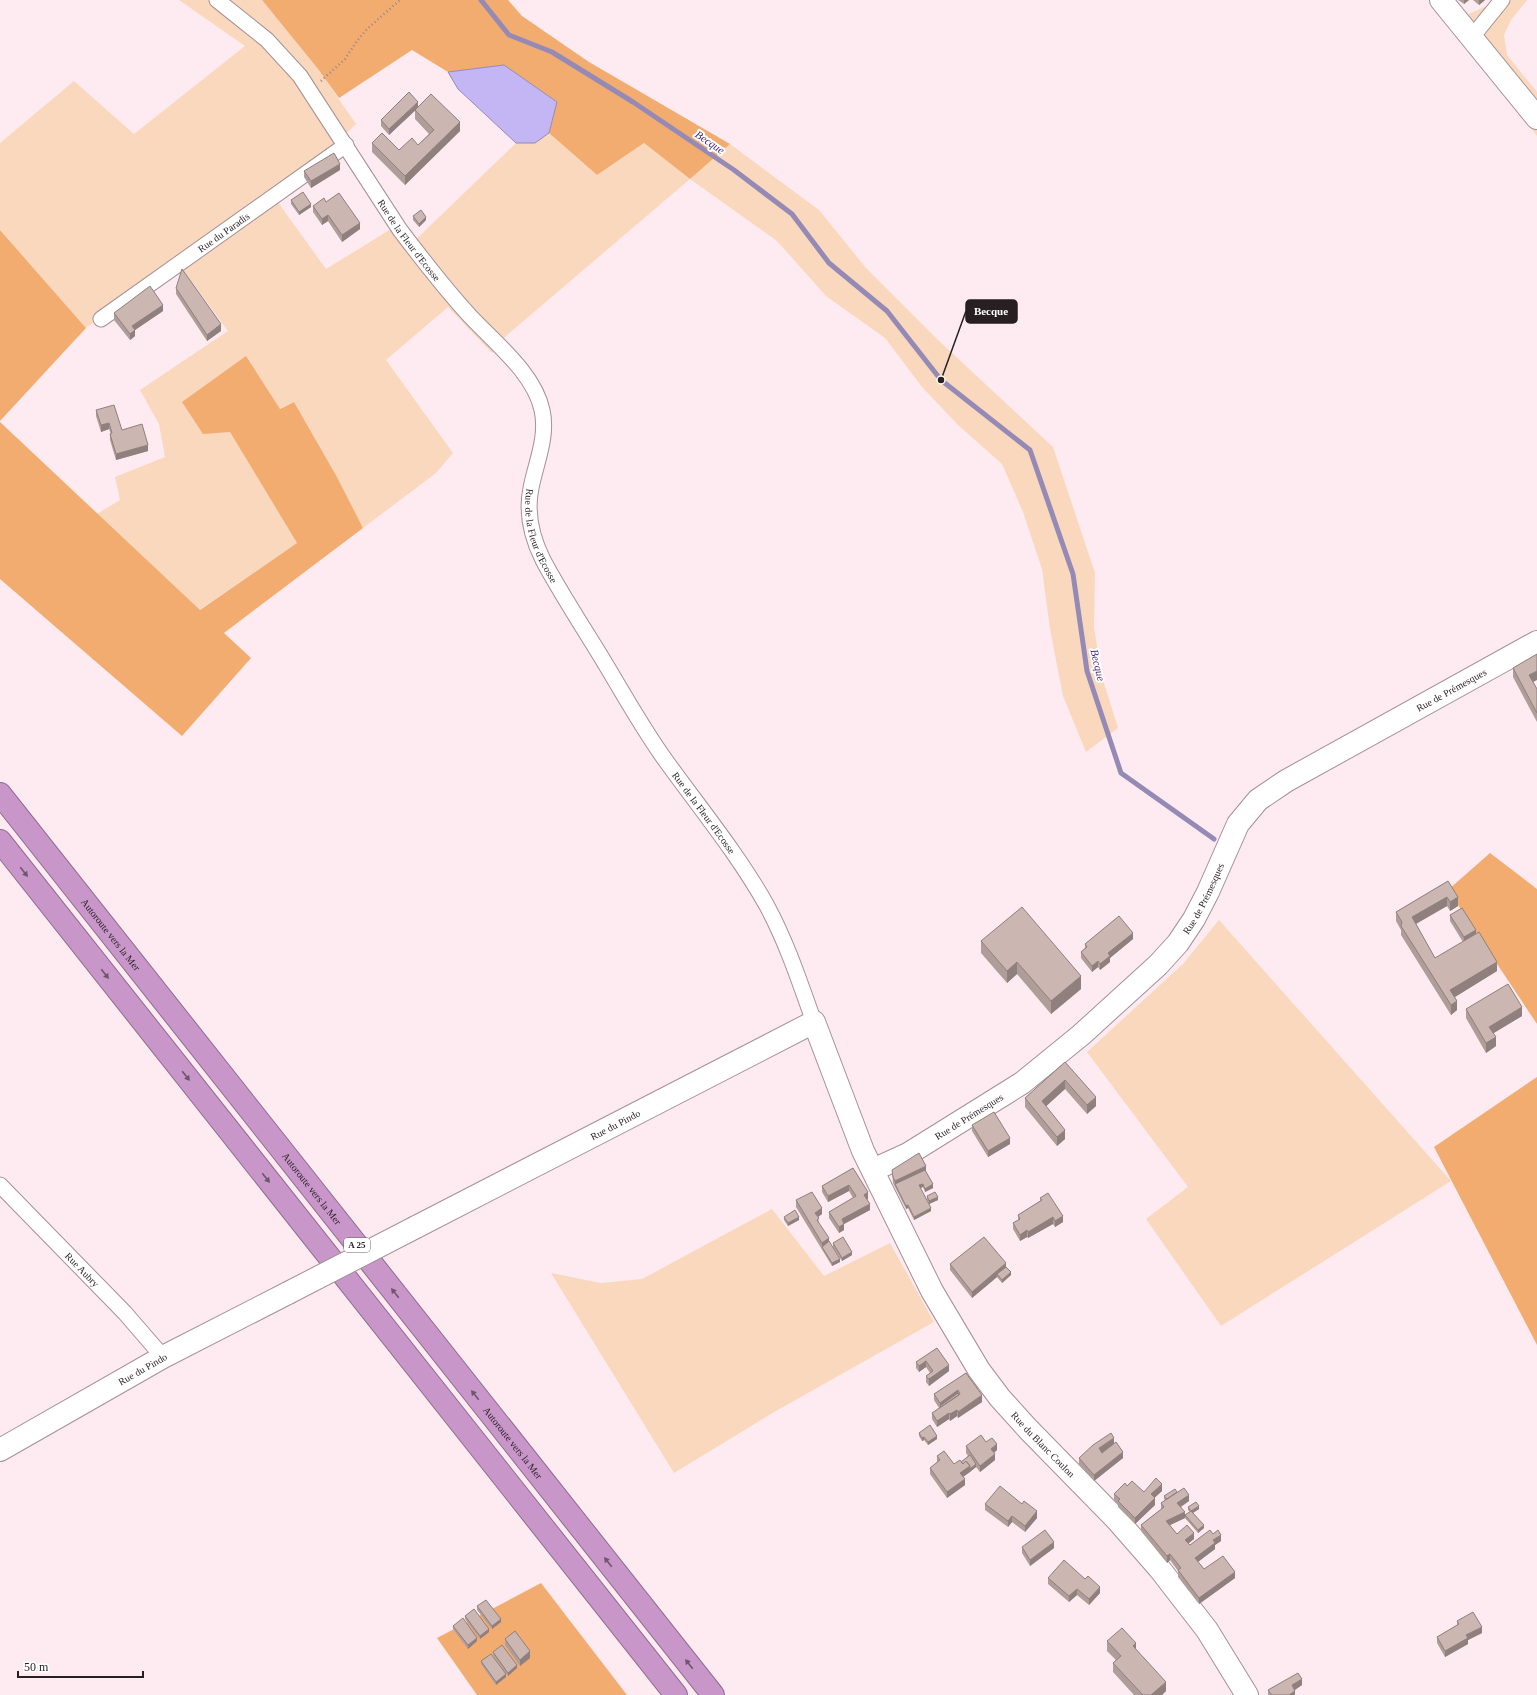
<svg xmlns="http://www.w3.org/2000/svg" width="1537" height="1695" viewBox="0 0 1537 1695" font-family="Georgia,serif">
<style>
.green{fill:#f9d8bd}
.forest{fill:#f2ac70}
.water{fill:#c4b6f5;stroke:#9589b6}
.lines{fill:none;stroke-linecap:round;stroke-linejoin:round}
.stream{stroke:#9589b6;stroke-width:5}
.street-casing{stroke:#a59096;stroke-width:17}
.secondary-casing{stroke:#a59096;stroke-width:24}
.highway-casing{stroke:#906c8f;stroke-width:24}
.path{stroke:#95878b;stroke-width:2.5;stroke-dasharray:1 3;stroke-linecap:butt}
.street{stroke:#fff;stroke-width:15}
.secondary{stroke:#fff;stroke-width:22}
.highway{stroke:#c896c9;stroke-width:22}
.secondary-bridge-casing{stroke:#a59096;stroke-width:24;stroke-linecap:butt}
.secondary-bridge{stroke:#fff;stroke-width:22}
.wall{fill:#af9d99}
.shaded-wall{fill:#8f7f7d}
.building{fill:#ccb6b2;stroke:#8f7f7d}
.oneway{fill:#6f556d}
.labels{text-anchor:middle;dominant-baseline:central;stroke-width:4;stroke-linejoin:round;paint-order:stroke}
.shield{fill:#fff;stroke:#686264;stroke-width:1}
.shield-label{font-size:9px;font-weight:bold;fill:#271f22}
.street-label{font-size:10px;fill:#271f22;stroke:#fff}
.water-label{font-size:11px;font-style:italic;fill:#45267f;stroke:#fff}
.leader{fill:none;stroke:#271f22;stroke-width:1.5}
.callout-dot{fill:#271f22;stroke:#fff;stroke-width:1.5}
.callout{fill:#271f22;stroke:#271f22;stroke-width:1.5}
.callout-label{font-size:11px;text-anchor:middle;font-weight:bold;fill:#fff}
</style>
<rect width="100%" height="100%" fill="#feebf1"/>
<path class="green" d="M179,0H262L318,69L356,124L333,146L86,328L0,230V143L74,81L134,134L245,46Z
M1492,0H1527L1511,20L1504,35L1507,55L1537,92V136L1448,23L1487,6Z
M549,133L597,175L644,143L690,179L730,144L819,210L866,268L938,340L1053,447L1095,573L1094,628L1103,680L1118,728L1086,752L1063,696L1050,629L1042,569L1023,512L1002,464L958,425L922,387L885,338L826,296L777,241L690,179L506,336L492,353L448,307L386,360L453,453L436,473L363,528L337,477L294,402L230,431L297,543L199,610L97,514L120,500L115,477L165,457L159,424L140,390L228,331L183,270L277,201L326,269L391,229L406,249L516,143H535Z
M1219,920L1451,1181L1221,1326L1146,1219L1188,1187L1087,1052L1183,964Z
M772,1209L824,1276L890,1243L934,1322L776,1411L674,1473L551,1273L601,1283L642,1279Z"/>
<path class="forest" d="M262,0H508L522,16L589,62L730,144L690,179L644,143L597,175L549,133L557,102L504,65L448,72L412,50L339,98L318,69Z
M0,230L86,328L0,421Z
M246,356L280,409L294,402L337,477L363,528L224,633L251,658L182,736L0,579V422L200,610L297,543L230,432L203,434L182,402Z
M1490,853L1537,889V1024L1448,890Z
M1537,1077V1345L1434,1147Z
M541,1583L627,1695H477L437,1638Z"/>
<path class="water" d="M504,65L557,102L549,133L535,143H516L458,89L448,72Z"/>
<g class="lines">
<path class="stream" d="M481,0L509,35L552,52L633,102L734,170L792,214L829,263L887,311L941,380L1030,450L1073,574L1087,671L1121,773L1214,839"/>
<g class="street-casing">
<g id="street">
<path id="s1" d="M217,0L267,40L300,76L400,230C422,259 445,289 470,316C495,343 534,373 542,410C548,437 536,462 531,488C526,512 532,538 543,560C560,592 581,624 600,655C622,691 642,728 666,761C700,808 740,857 767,906C787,943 800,983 814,1022"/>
<path d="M1472,37L1502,0"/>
<path id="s2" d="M101,319L346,145"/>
<path id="s3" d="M0,1185L125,1313L163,1357"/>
</g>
</g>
<g class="secondary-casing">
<g id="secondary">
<path d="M1441,0L1537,118"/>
<path id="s4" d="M873,1170L908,1154L1022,1083L1081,1035L1158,965L1178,943L1194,919L1208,892L1238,824L1258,800L1286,781L1537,642"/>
<path id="s5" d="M416,1227L814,1022L863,1151L932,1291L979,1370L1000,1398L1028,1429L1117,1520L1159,1568L1207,1630L1247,1695"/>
<path id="s6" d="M0,1450L163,1357L288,1293"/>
</g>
</g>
<g class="highway-casing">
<g id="highway">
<path id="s7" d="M0,794L713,1695"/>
<path d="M0,841L676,1695"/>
</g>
</g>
<path class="path" d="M321,81L345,59L357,41L367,29L400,0"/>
<use href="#street" class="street"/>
<use href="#secondary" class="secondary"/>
<use href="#highway" class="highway"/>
<g class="secondary-bridge-casing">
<path id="secondary-bridge" d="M288,1293L416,1227"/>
</g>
<use href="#secondary-bridge" class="secondary-bridge"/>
</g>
<path class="wall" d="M1458,0H1469L1464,4Z
M1473,0H1485L1479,5Z
M418,107L460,131L405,185L372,152V143L399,150L418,145L429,134L415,119V110L389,135L381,126V120Z
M340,170L311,188L304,177V171Z
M291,200L311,207L299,215L291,204Z
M326,202L360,229L342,242L328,221L322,225L313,212V206Z
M413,216L426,220L419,227L413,220Z
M176,288L221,331L207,341L176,294Z
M163,311L135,330V336L130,340L114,320V313Z
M96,410L122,430L148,451L116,460L110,440V434H111L109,429L101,432L96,416Z
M1513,668L1533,682L1537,689V722L1513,677Z
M1448,881L1458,906L1450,911L1447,906L1416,924L1435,958L1463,942L1450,921V915L1476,934L1497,971L1455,997L1457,1010L1451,1015L1401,935V930L1396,921V912Z
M1133,939L1110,958V962L1100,970L1098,967L1092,972L1081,958V952L1085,948V944Z
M981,941L1081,989L1051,1014L1017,974L1007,983L981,953Z
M1466,1009L1522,1016L1493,1033L1496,1046L1486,1053L1466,1018Z
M1065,1062L1096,1106L1087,1114L1065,1089L1046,1106L1065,1139L1057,1146L1025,1107V1098Z
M972,1125L1010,1144L988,1157L972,1131Z
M853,1168L868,1199L867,1200L870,1210L844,1224V1230L839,1233L829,1218V1212L853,1198L849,1191L828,1202L822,1192V1186Z
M892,1170L926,1172L933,1188L925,1192L923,1187L920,1188L931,1211L914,1220L908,1208L906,1209L893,1183Z
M927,1196L938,1200L929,1204L927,1199Z
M1040,1198L1063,1222L1055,1227L1053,1224L1028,1238L1027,1237L1020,1241L1013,1229V1223L1018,1220V1215L1040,1201Z
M796,1200L822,1214L818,1217L819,1223L840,1262L832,1266L796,1207Z
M784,1217L799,1220L788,1226L784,1220Z
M833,1243L852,1255L842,1261L833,1247Z
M950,1264L1006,1267L1011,1275L1002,1283L997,1277L972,1298L950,1270Z
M937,1348L949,1371L929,1386L926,1382V1376L930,1373L926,1367L919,1372L916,1368V1362Z
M966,1373L982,1402L958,1418L957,1416L950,1421L949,1419L937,1427L932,1419V1413L939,1408L934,1400V1394Z
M919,1433L937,1439L928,1445L924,1440L922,1441L919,1436Z
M986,1442L997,1450L994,1453L995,1460L980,1472L976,1467L963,1477L965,1485L947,1498L930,1474V1468L937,1462V1456L954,1464L961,1462L968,1456L966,1453V1446Z
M1114,1444L1123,1458L1094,1481L1079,1464V1458Z
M1127,1486L1144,1492L1162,1491L1154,1498L1155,1505L1135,1524L1118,1507V1504L1114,1500V1494Z
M1177,1492L1189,1501L1181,1507L1185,1515L1190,1512L1188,1510V1507L1199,1509L1193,1513L1204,1528L1198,1533L1185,1518L1170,1525L1177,1534L1194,1539L1188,1544L1190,1545L1221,1541L1215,1545V1549L1198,1562L1204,1569L1235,1578L1199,1604L1178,1577V1571L1170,1560L1167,1563L1141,1531V1525L1161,1509V1503L1165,1500L1164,1499V1496Z
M985,1504H1022L1037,1518L1025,1532L1012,1522L1008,1527L985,1510Z
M1022,1547L1054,1548L1030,1566L1022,1553Z
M1048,1578L1100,1593L1089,1605L1077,1595L1069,1602L1048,1584Z
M477,1606L501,1622L492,1629L477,1610Z
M465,1616L489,1632L480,1639L465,1619Z
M1457,1621L1482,1633L1468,1640V1644L1445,1657L1437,1643V1637L1457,1625Z
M453,1626L477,1641L468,1649L453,1629Z
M505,1639L530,1658L520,1666L505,1645Z
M1107,1641L1136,1649L1166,1691L1162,1695H1134L1113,1672V1663L1116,1660L1107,1651Z
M493,1652L517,1668L508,1676L493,1655Z
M481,1661L506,1677L496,1685L481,1664Z
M1302,1685L1294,1690L1295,1695H1268V1690Z"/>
<path class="shaded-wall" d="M1464,0H1469L1464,4Z
M1479,0H1485L1479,5Z
M418,102V108L389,135V129Z
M460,122V131L405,185V176Z
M340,164V170L311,188V181Z
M311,204V207L299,215V212Z
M328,215V221L322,225V219Z
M426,217V220L419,227V224Z
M360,223V229L342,242V235Z
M163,305V311L135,330V336L130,340V334L132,326Z
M221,324V331L207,341V335Z
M109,423V429L101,432V425Z
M148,445V451L116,460V454Z
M1537,671V680L1529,684V675Z
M1447,897V906L1412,926V917Z
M1458,897V906L1450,911V902Z
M1476,930V937L1464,943V937Z
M1133,933V939L1110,958V962L1100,970V964L1108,953Z
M1098,961V967L1092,972V966Z
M1017,962V974L1007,983V971Z
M1497,962V971L1450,1000V990Z
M1081,976V989L1051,1014V1001Z
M1457,1001V1010L1451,1015V1005Z
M1522,1007V1016L1489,1036V1027Z
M1496,1037V1046L1486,1053V1043Z
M1065,1080V1089L1042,1110V1101Z
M1096,1097V1106L1087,1114V1105Z
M1065,1130V1139L1057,1146V1137Z
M1010,1138V1144L988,1157V1151Z
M926,1166V1173L895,1184V1187V1181Z
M923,1184V1187L919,1189V1185Z
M933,1184V1188L925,1192V1189Z
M849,1185V1191L828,1202V1196Z
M868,1192V1199L864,1202V1195Z
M938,1197V1200L929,1204V1201Z
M870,1204V1210L842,1225V1219Z
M908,1205V1208L906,1209V1206Z
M822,1208V1214L815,1219V1213Z
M931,1208V1211L914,1220V1217Z
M1063,1216V1222L1055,1227V1221Z
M799,1217V1220L788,1226V1223Z
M1053,1217V1224L1028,1238V1232Z
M844,1224V1230L839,1233V1227Z
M1027,1230V1237L1020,1241V1235Z
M829,1238V1244L822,1247V1243Z
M852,1252V1255L842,1261V1258Z
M840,1259V1262L832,1266V1263Z
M1006,1263V1269L997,1274V1277L972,1298V1292Z
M1011,1272V1275L1002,1283V1280Z
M926,1361V1367L919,1372V1366Z
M949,1365V1371L929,1386V1379Z
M958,1390V1397L940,1406V1403Z
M982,1395V1402L958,1418V1412Z
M957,1410V1416L950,1421V1414Z
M949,1413V1419L937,1427V1421Z
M937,1436V1439L928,1445V1442Z
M924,1437V1440L922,1441V1438Z
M1114,1438V1444L1099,1455V1448Z
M997,1444V1450L991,1455V1449Z
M1123,1452V1458L1094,1481V1475Z
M995,1454V1460L980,1472V1466Z
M976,1464V1467L970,1472V1469Z
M970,1466V1472L960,1479V1473Z
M965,1479V1485L947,1498V1492Z
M1162,1484V1491L1151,1501V1494Z
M1189,1495V1501L1177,1509V1503Z
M1155,1498V1505L1135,1524V1518Z
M1199,1506V1509L1191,1514V1511Z
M1037,1511V1518L1025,1532V1526Z
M1185,1512V1518L1166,1527V1521Z
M1012,1516V1522L1008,1527V1521Z
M1204,1525V1528L1198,1533V1530Z
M1194,1533V1539L1185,1546V1540Z
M1221,1535V1541L1215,1545V1549L1195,1564V1558L1213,1540Z
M1054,1542V1548L1030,1566V1560Z
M1170,1554V1560L1167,1563V1556Z
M1235,1572V1578L1199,1604V1598Z
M1100,1587V1593L1089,1605V1599Z
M1077,1589V1595L1069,1602V1596Z
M501,1619V1622L492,1629V1626Z
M1482,1627V1633L1468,1640V1644L1445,1657V1651L1466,1635Z
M489,1629V1632L480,1639V1636Z
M477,1638V1641L468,1649V1645Z
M1136,1643V1653L1133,1646Z
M530,1651V1658L520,1666V1660Z
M517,1665V1668L508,1676V1673Z
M506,1674V1677L496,1685V1682Z
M1302,1679V1685L1292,1692V1685Z
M1166,1682V1691L1162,1695H1151Z
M1295,1691V1695H1289Z"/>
<path class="building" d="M409,92L418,102L389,129L381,120Z
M431,94L460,122L405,176L372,143L382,133L399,150L412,138L418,145L434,130L415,110Z
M334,153L340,164L311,181L304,171Z
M303,192L311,204L299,212L291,200Z
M339,193L360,223L342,235L328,215L322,219L313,206L324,198L326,202Z
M421,210L426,217L419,224L413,216Z
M182,269L221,324L207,335L176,288Z
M150,286L163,305L132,326L135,330L130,334L114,313Z
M114,405L122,430L142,424L148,445L116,454L110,434L112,433L109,423L101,425L96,410Z
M1537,654V671L1529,675L1537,689V713L1513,668Z
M1448,881L1458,897L1450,902L1447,897L1412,917L1435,958L1479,932L1497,962L1450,990L1457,1001L1451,1005L1401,926L1402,922L1396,912Z
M1022,907L1081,976L1051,1001L1017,962L1007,971L981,941Z
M1462,908L1476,930L1464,937L1450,915Z
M1119,916L1133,933L1108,953L1110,956L1100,964L1098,961L1092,966L1081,952L1087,947L1085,944Z
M1508,984L1522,1007L1489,1027L1496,1037L1486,1043L1466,1009Z
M1065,1062L1096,1097L1087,1105L1065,1080L1042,1101L1065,1130L1057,1137L1025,1098Z
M994,1112L1010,1138L988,1151L972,1125Z
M919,1153L926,1166L895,1181L893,1177L892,1170Z
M853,1168L868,1192L864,1195L870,1204L842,1219L844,1224L839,1227L829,1212L856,1196L849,1185L828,1196L822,1186Z
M925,1170L933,1184L925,1189L923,1184L919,1185L931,1208L914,1217L908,1205L906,1206L895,1184Z
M812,1192L822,1208L815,1213L819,1218L817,1220L829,1238L822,1243L796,1200Z
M935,1192L938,1197L929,1201L927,1196Z
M1048,1193L1063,1216L1055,1221L1053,1217L1028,1232L1027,1230L1020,1235L1013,1223L1020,1219L1018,1215L1042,1200L1040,1198Z
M795,1210L799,1217L788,1223L784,1217Z
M843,1237L852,1252L842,1258L833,1243Z
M984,1237L1006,1263L972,1292L950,1264Z
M829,1241L840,1259L832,1263L822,1247Z
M1006,1267L1011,1272L1002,1280L997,1274Z
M937,1348L949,1365L929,1379L926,1376L933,1371L926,1361L919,1366L916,1362Z
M966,1373L982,1395L958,1412L957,1410L950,1414L949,1413L937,1421L932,1413L960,1394L958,1390L940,1403L934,1394Z
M958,1393L959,1395L941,1407L940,1406Z
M930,1425L937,1436L928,1442L924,1437L922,1438L919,1433Z
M1111,1433L1114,1438L1099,1448L1102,1453L1116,1442L1123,1452L1094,1475L1079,1458L1093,1445Z
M981,1435L986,1442L992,1438L997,1444L991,1449L995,1454L980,1466L966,1446Z
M944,1451L954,1464L960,1460L963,1464L966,1461L970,1466L960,1473L965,1479L947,1492L930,1468L940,1460L937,1456Z
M970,1455L976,1464L970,1469V1466L966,1461L963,1464L961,1462Z
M1156,1478L1162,1484L1151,1494L1155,1498L1135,1518L1118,1501L1120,1499L1114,1494L1125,1483L1127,1486L1132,1481L1144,1492Z
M1000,1486L1022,1504L1024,1501L1037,1511L1025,1526L1012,1516L1008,1521L985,1504Z
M1184,1488L1189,1495L1177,1503L1185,1512L1166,1521L1177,1534L1187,1525L1194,1533L1185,1540L1190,1545L1210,1530L1213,1534L1218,1530L1221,1535L1213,1540L1215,1543L1195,1558L1204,1569L1223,1556L1235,1572L1199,1598L1178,1570L1181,1568L1170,1554L1167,1556L1141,1525L1164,1507L1161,1503Z
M1175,1489L1177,1492L1167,1499L1164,1496Z
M1196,1502L1199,1506L1191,1511L1188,1507Z
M1191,1511L1204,1525L1198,1530L1185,1515Z
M1045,1530L1054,1542L1030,1560L1022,1547Z
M1064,1560L1085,1579L1088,1576L1100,1587L1089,1599L1077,1589L1069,1596L1048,1578Z
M486,1600L501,1619L492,1626L477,1606Z
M474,1609L489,1629L480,1636L465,1616Z
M1473,1612L1482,1627L1466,1635L1468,1638L1445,1651L1437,1637L1459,1624L1457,1621Z
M463,1618L477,1638L468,1645L453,1626Z
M1122,1628L1136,1643L1133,1646L1166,1682L1151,1695H1143L1113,1663L1121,1656L1107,1641Z
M515,1631L530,1651L520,1660L505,1639Z
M502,1645L517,1665L508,1673L493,1652Z
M491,1654L506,1674L496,1682L481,1661Z
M1298,1673L1302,1679L1292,1685L1295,1691L1289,1695H1272L1268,1690Z"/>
<defs><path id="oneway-solid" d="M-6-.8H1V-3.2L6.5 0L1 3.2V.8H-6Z"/></defs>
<g class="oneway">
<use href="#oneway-solid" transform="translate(24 872) rotate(52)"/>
<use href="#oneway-solid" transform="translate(105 974) rotate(52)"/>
<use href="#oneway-solid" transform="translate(186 1076) rotate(52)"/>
<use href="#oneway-solid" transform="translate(266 1178) rotate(52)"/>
<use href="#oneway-solid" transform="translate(395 1293) rotate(-128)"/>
<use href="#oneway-solid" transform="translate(475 1395) rotate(-128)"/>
<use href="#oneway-solid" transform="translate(608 1562) rotate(-128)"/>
<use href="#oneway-solid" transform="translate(689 1664) rotate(-128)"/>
</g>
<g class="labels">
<rect class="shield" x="344" y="1238" width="26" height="14" rx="3"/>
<g class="shield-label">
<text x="357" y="1245">A 25</text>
</g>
<g class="street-label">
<text stroke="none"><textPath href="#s2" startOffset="150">Rue du Paradis</textPath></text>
<text stroke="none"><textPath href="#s1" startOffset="310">Rue de la Fleur d'Ecosse</textPath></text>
<text stroke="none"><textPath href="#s1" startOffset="657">Rue de la Fleur d'Ecosse</textPath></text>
<text stroke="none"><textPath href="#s4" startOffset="770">Rue de Prémesques</textPath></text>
<text stroke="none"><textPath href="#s1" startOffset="981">Rue de la Fleur d'Ecosse</textPath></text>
<text stroke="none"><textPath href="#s4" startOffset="434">Rue de Prémesques</textPath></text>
<text stroke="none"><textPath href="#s7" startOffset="179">Autoroute vers la Mer</textPath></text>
<text stroke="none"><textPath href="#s4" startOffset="110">Rue de Prémesques</textPath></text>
<text stroke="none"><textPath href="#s5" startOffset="224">Rue du Pindo</textPath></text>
<text stroke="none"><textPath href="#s7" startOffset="503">Autoroute vers la Mer</textPath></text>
<text stroke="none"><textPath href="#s3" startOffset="118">Rue Aubry</textPath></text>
<text stroke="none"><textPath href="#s6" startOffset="164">Rue du Pindo</textPath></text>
<text stroke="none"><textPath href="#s7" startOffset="827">Autoroute vers la Mer</textPath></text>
<text stroke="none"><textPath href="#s5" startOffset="932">Rue du Blanc Coulon</textPath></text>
</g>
<g class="water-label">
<text transform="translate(710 142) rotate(34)">Becque</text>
<text transform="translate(1098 665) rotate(77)">Becque</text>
</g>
</g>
<path class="leader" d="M941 380L966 311"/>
<circle class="callout-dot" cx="941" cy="380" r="4"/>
<rect class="callout" x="966" y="300" width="51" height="23" rx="4"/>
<g class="callout-label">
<text x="991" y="315">Becque</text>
</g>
<path d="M18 1671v6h125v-6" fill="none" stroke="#271f22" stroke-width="2"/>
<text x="24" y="1671" font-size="12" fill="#271f22" stroke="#ffffff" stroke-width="3" paint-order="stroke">50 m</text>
</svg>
